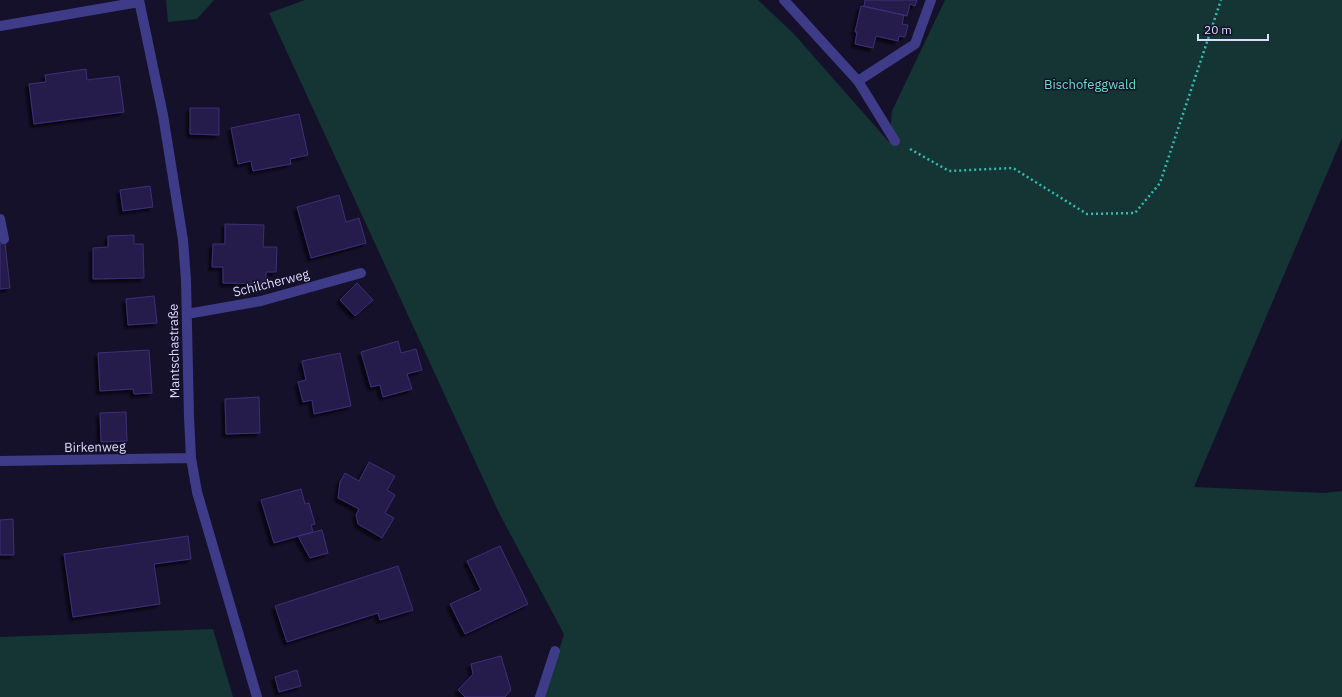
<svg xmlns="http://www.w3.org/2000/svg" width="1342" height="697" viewBox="0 0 1342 697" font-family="'IBM Plex Sans',sans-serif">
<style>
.green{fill:#143533}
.building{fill:#261d4c;stroke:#3d2f78;filter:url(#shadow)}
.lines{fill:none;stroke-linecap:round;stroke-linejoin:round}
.path{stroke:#30bdb4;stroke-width:2.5;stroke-dasharray:2 3;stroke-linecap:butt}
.lane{stroke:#3e3c89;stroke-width:10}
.street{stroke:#3e3c89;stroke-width:10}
.labels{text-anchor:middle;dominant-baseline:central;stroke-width:3;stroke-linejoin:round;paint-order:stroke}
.park-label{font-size:13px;fill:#65e1c1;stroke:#15112b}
.street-label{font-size:13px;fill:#dedbff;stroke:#15112b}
</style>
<defs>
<filter id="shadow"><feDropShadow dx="-3.5" dy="3.5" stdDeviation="1" flood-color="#0009"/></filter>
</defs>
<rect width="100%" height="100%" fill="#15112b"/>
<path class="green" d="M166,0H214L197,19L168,22Z
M305,0H758L794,34L889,142L892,111L945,0H1342V138L1194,487L1324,493L1342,491V697H545L564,634L499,513L269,13Z
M213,629L233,697H0V637Z"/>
<path class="building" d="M865,0H917L915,6L910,4L907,16L864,6Z
M861,6L904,15L902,24L908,25L905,37L899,36L898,41L876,36L873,48L855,44L857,32H855Z
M86,69L87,80L119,76L124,112L34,124L29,84L46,82L45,75Z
M190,108H219V135L190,134Z
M299,114L308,155L290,159L291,164L253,171L251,161L238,164L231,128Z
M150,186L153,207L123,211L120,190Z
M339,195L346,222L359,218L366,243L311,258L297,207Z
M225,224L264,225L263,247H277L276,272H266V284L223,283V267H212L213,244H225Z
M134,235V244H143L144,278L93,279V248L108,247V236Z
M5,243L10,288L0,289V244Z
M357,283L373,300L355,316L340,300Z
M154,296L157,323L128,325L126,299Z
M398,341L401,353L416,349L422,370L407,374L412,389L383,397L380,385L371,387L361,352Z
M149,350L152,393L134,394L133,389L100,391L98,353Z
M340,353L351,406L314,414L312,400L303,402L298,382L306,380L302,361Z
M259,397L260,433L226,434L225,399Z
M126,412L127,441L101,442L100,413Z
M369,462L395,476L387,490L395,495L385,513L394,518L382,538L358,524L356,515L359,509L338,498L340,482L345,473L359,481Z
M301,489L305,504L309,503L315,524L311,525L313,532L274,543L261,500Z
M13,519L14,555H0V520Z
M322,530L328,553L310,558L298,536Z
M188,536L191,559L154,564L160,604L73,617L64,554Z
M500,546L528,604L465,634L450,604L481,590L467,561Z
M398,566L413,610L380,620L378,613L287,642L275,606Z
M501,656L511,690L505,697H465L458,690L473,674L471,664Z
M297,670L301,686L279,692L275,677Z"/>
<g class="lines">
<path class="path" d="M910,149L949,171L1013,168L1087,214L1135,213L1160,183L1221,0"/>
<path class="lane" d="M858,81L915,44L931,0
M0,219L4,239"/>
<path class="street" d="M139,0L163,115L183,240L186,280L189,417L191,458L197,492L257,697
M784,0L858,81L895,141
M0,26L139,2
M187,314L261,301L361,273
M0,461L191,458
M540,697L555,651"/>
</g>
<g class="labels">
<g class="park-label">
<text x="1090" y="84">Bischofeggwald</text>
</g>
<g class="street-label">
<text transform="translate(271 283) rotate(-14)">Schilcherweg</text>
<text transform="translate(174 351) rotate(-91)">Mantschastraße</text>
<text transform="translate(95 447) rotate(-1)">Birkenweg</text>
</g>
</g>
<path d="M1198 34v6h70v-6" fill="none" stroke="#dedbff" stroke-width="2"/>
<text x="1204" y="34" font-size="12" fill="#dedbff" stroke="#15112b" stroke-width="3" paint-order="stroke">20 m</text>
</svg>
